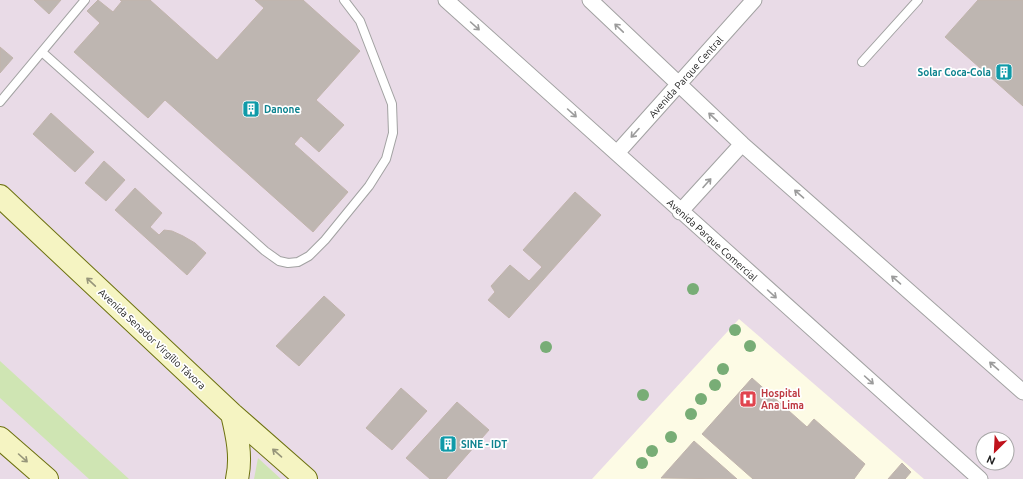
<svg xmlns="http://www.w3.org/2000/svg" width="1023" height="479" viewBox="0 0 1023 479" font-family="Ubuntu,sans-serif">
<style>
.industrial{fill:#e9dbe7;fill-rule:evenodd}
.education{fill:#fdfbe5}
.grass{fill:#cfe5b3}
.building{fill:#beb6b1;stroke:#c1b4ac}
.lines{fill:none;stroke-linecap:round;stroke-linejoin:round}
.lane-casing{stroke:#a2a2a2;stroke-width:10}
.street-casing{stroke:#a2a2a2;stroke-width:17}
.secondary-casing{stroke:#6c710f;stroke-width:24}
.lane{stroke:#fff;stroke-width:8}
.street{stroke:#fff;stroke-width:15}
.secondary{stroke:#f5f4c2;stroke-width:22}
.tree{fill:#78ad76}
.oneway{stroke:#9b9b9b}
.oneway2{stroke:#96957a}
.labels{text-anchor:middle;dominant-baseline:central;stroke-width:3.5;stroke-linejoin:round;paint-order:stroke}
.culture-label{font-size:10px;font-weight:bold;fill:#0d838f;stroke:#fff;text-anchor:start}
.street-label{font-size:10px;fill:#212121;stroke:#fff}
.health-label{font-size:10px;font-weight:bold;fill:#be3a42;stroke:#fff;text-anchor:start}
</style>
<rect width="100%" height="100%" fill="#f0ede8"/>
<path class="industrial" d="M0,0H1023V479H0ZM983,439H1007V463H983Z"/>
<path class="education" d="M739,319L924,479H592Z"/>
<path class="grass" d="M0,361L129,479H89L0,398Z
M258,458L281,479H254Z"/>
<path class="building" d="M34,0H61L49,14Z
M98,0L113,12L122,1L120,0H150L217,60L264,8L255,0H303L360,51L316,100L344,125L319,152L301,136L294,144L348,192L313,232L165,100L148,118L74,52L100,23L87,11Z
M978,0H1023V106L945,37Z
M0,47L13,58L0,73Z
M51,113L94,152L75,172L33,134Z
M104,161L125,180L106,201L85,183Z
M135,188L162,213L150,227L159,235L164,230L172,231L183,236L195,243L206,253L187,275L115,210Z
M575,192L601,215L509,318L488,300L495,292L491,286L510,265L529,281L542,267L523,250Z
M324,296L345,315L299,366L276,346Z
M752,378L807,427L814,419L865,464L854,479H753L702,434Z
M401,388L427,411L392,450L366,428Z
M457,402L489,430L446,479H430L406,458Z
M694,441L737,479L661,478Z
M902,463L911,472L905,479H888Z"/>
<g class="lines">
<g class="lane-casing">
<path id="lane" d="M42,52L265,251L279,261L288,263L298,262L309,256L325,240L369,186L386,159L393,133L392,104L360,21L344,0
M862,62L918,0
M0,102L85,0"/>
</g>
<g class="street-casing">
<path id="street" d="M446,0L980,479
M590,0L742,144L1023,392
M617,153L754,0
M680,212L742,144"/>
</g>
<g class="secondary-casing">
<path id="secondary" d="M0,196L232,414L306,479
M232,414C237,435 242,457 237,479
M0,438L47,479"/>
</g>
<use href="#lane" class="lane"/>
<use href="#street" class="street"/>
<use href="#secondary" class="secondary"/>
</g>
<g class="tree">
<circle cx="693" cy="289" r="6"/>
<circle cx="735" cy="330" r="6"/>
<circle cx="750" cy="346" r="6"/>
<circle cx="546" cy="347" r="6"/>
<circle cx="723" cy="369" r="6"/>
<circle cx="715" cy="385" r="6"/>
<circle cx="643" cy="395" r="6"/>
<circle cx="701" cy="399" r="6"/>
<circle cx="691" cy="414" r="6"/>
<circle cx="671" cy="437" r="6"/>
<circle cx="652" cy="451" r="6"/>
<circle cx="642" cy="463" r="6"/>
</g>
<defs><path id="oneway-shaft" d="M-6 0H5M1.5-3L5.5 0L1.5 3" fill="none" stroke-width="1.6" stroke-linecap="round" stroke-linejoin="round"/></defs>
<g class="oneway">
<use href="#oneway-shaft" transform="translate(475 26) rotate(42)"/>
<use href="#oneway-shaft" transform="translate(619 28) rotate(-136)"/>
<use href="#oneway-shaft" transform="translate(572 113) rotate(42)"/>
<use href="#oneway-shaft" transform="translate(713 117) rotate(-137)"/>
<use href="#oneway-shaft" transform="translate(635 133) rotate(132)"/>
<use href="#oneway-shaft" transform="translate(707 183) rotate(-48)"/>
<use href="#oneway-shaft" transform="translate(799 194) rotate(-139)"/>
<use href="#oneway-shaft" transform="translate(896 280) rotate(-139)"/>
<use href="#oneway-shaft" transform="translate(772 294) rotate(42)"/>
<use href="#oneway-shaft" transform="translate(994 366) rotate(-139)"/>
<use href="#oneway-shaft" transform="translate(869 380) rotate(42)"/>
</g>
<g class="oneway2">
<use href="#oneway-shaft" transform="translate(91 282) rotate(-137)"/>
<use href="#oneway-shaft" transform="translate(277 453) rotate(-139)"/>
<use href="#oneway-shaft" transform="translate(23 458) rotate(42)"/>
</g>
<defs>
<g id="building-square" transform="scale(0.9)"><rect x="-9" y="-9" width="18" height="18" rx="4" fill="#0f9aa8" stroke="#fff"/><path d="M-4-6H4V6H1V3H-1V6H-4ZM-2.5-4.3h1.7v1.8h-1.7ZM.8-4.3h1.7v1.8H.8ZM-2.5-1h1.7V.8h-1.7ZM.8-1h1.7V.8H.8Z" fill="#fff"/></g>
<g id="hospital-square" transform="scale(0.9)"><rect x="-9" y="-9" width="18" height="18" rx="4" fill="#e0444e" stroke="#fff"/><path d="M-5-5h3v3.5h4V-5h3V5h-3V1.5h-4V5h-3Z" fill="#fff"/></g>
</defs>
<g fill-rule="evenodd">
<use href="#building-square" x="1004" y="72"/>
<use href="#building-square" x="251" y="109"/>
<use href="#hospital-square" x="748" y="399"/>
<use href="#building-square" x="448" y="444"/>
</g>
<g class="labels">
<g class="culture-label">
<text x="991" y="72" text-anchor="end">Solar Coca-Cola</text>
<text x="264" y="109">Danone</text>
<text x="461" y="444">SINE - IDT</text>
</g>
<g class="street-label">
<text transform="translate(686 77) rotate(-48)">Avenida Parque Central</text>
<text transform="translate(712 240) rotate(42)">Avenida Parque Comercial</text>
<text transform="translate(152 339) rotate(43)">Avenida Senador Virgílio Távora</text>
</g>
<g class="health-label">
<text x="761" y="393">Hospital<tspan x="761" dy="12">Ana Lima</tspan></text>
</g>
</g>
<g transform="translate(995 451) rotate(204)"><circle r="19" fill="#ffffff" stroke="#a6a6a6"/>
<path d="M0-3L7 15L0 10L-7 15Z" fill="#c0121c"/>
<text y="-6" font-size="11" font-weight="bold" text-anchor="middle" fill="#212121">N</text>
</g>
</svg>
